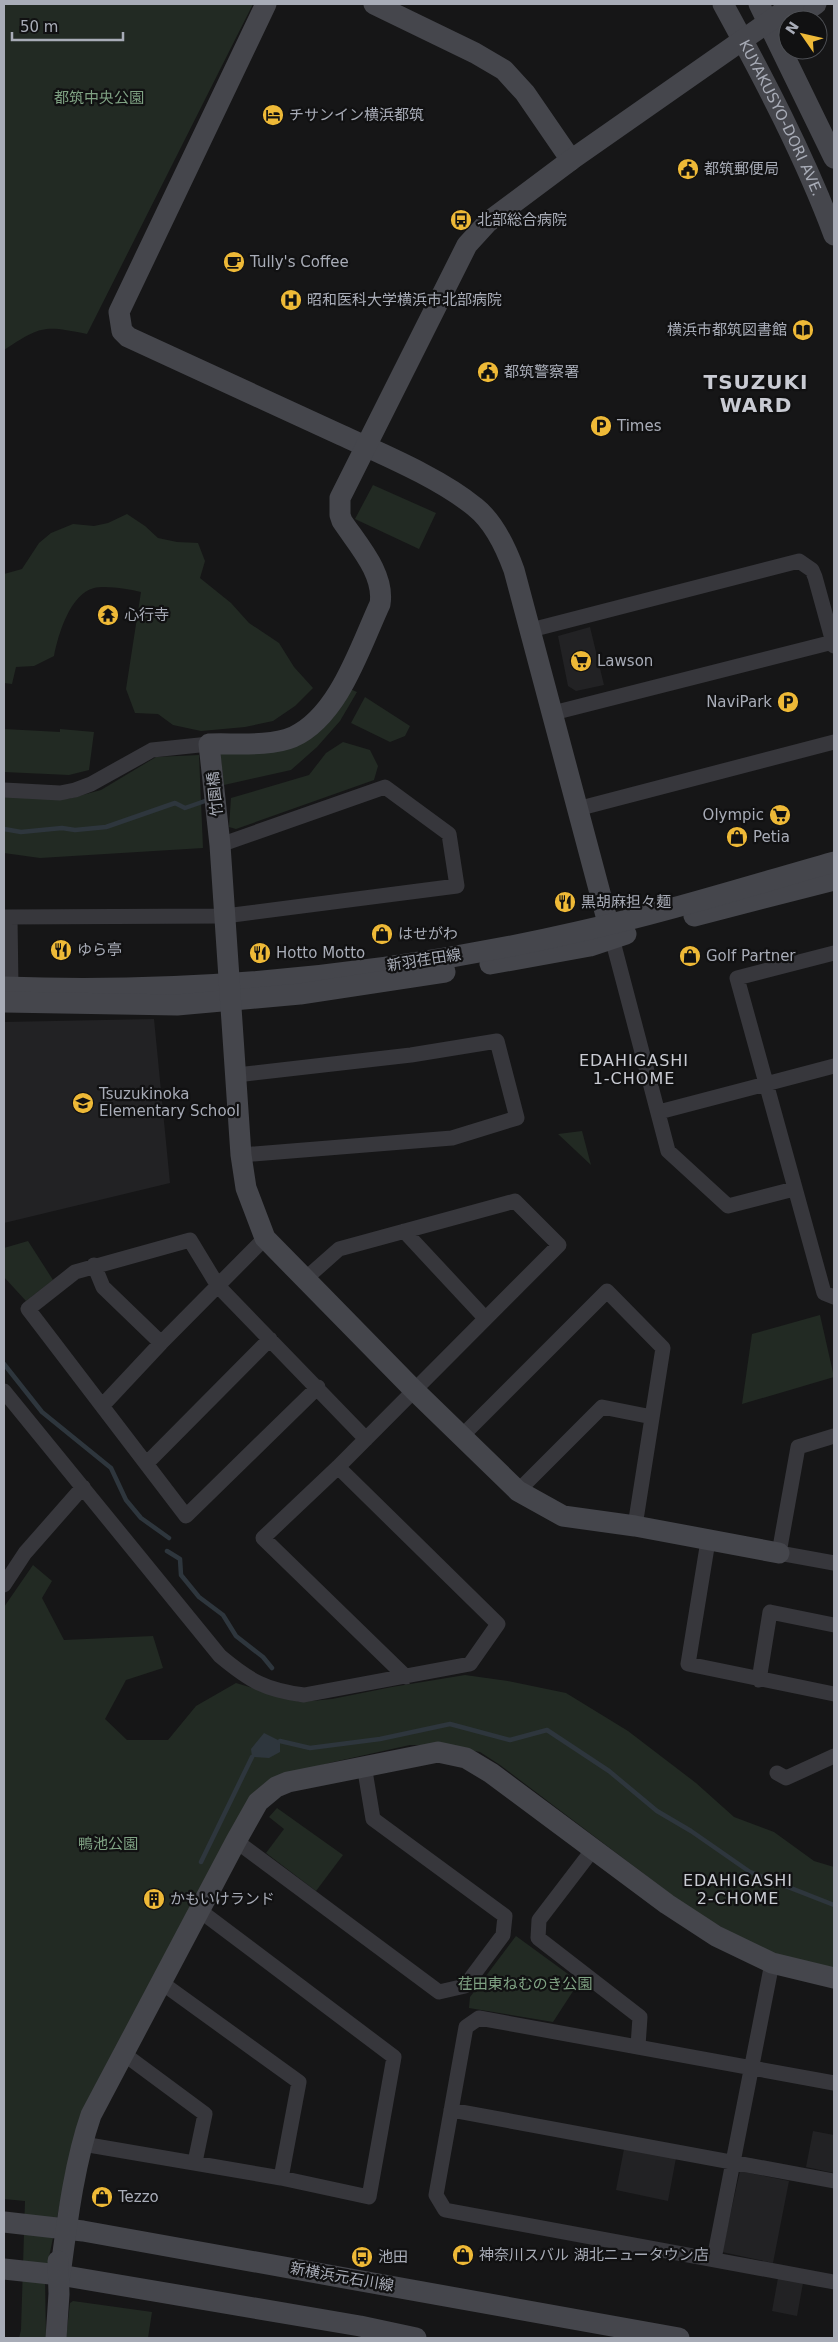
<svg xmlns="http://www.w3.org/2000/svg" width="838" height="2342" viewBox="0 0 838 2342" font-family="'DejaVu Sans','Noto Sans JP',sans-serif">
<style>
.built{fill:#222224}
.green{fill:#222a23}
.water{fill:#2e363d}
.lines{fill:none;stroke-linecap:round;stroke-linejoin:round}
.stream{stroke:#2e363d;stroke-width:4.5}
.street{stroke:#37373c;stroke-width:15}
.secondary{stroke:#45464c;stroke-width:21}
.labels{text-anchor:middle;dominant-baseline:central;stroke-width:4.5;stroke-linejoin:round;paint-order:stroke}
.park-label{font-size:15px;fill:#7fa283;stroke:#111112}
.poi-label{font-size:15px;fill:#a8acb7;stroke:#111112;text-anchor:start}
.street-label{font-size:15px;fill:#a8acb7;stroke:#111112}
.neighbourhood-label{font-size:16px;letter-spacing:1px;fill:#c9cbd3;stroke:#111112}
.district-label{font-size:20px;font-weight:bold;letter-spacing:1px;fill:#c9cbd3;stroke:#111112}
</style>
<rect width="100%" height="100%" fill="#161617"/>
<path class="built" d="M590,627L604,685L576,691L568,686L558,636Z
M154,1019L170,1183L4,1223V1022Z
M813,2131L834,2135V2173L806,2167Z
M624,2149L676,2158L668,2201L616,2190Z
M740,2171L789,2181L773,2263L722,2252Z
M778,2278L803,2283L797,2316L772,2311Z"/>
<path class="green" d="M4,4H253L87,334C43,325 41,326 4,350Z
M373,485L436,513L419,549L355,519Z
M127,514L145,526L158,538L177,542L198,543L205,561L200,578L231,603L249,623L279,643L294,667L313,688L295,706L273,721L245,727L201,731L173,725L158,714L135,713L126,689L141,592C130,589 105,585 94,588C70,594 58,635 54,656L34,666L16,667L12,684L4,683V574L22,569L39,543L51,533L73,524L94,526L108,523Z
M350,689L357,692L340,721L317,747L291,770L224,785L220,751L273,750Z
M365,697L410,726L405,736L390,742L351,723Z
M4,729L60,732V729L94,732L89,770L69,775L4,772Z
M343,742L370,750L378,766L374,780L236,829L229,827L231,798L309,775L326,753Z
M199,755L203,848L40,858L4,853V795L68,799L101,790L156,757Z
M582,1131L591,1165L558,1134Z
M28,1241L53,1280L26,1301L4,1277V1248Z
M820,1315L834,1377L742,1404L752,1334Z
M33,1565L52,1581L42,1598L64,1640L153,1636L163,1668L126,1680L105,1719L127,1740H168L196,1706L236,1683L300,1702L332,1699L392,1687L465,1675L508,1681L566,1693L628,1731L696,1783L734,1817L774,1832L814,1861L834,1867V1968L769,1954L693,1911L500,1765L480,1752L443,1745H410L329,1763L278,1778L71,2149L45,2277L46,2338H19L21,2330L25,2201L4,2199V1607Z
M277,1808L343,1855L316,1891L266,1853L284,1829L269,1817Z
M516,1936L579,1982L553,2022L469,2008L470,1997Z
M73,2301L152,2312L148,2338H66L70,2303Z"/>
<path class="water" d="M264,1733L280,1741V1752L269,1758L252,1757L251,1749Z"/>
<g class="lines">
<path class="stream" d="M4,829L21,832L62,828L75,830L106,827L175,803L185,808L205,801
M4,1364L42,1412L111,1468L126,1500L141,1518L169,1538
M167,1551L180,1559L181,1575L199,1597L223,1615L236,1636L263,1657L272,1668
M280,1741L310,1748L380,1739L450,1724L510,1740L547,1730L609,1771L657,1811L691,1831L750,1872L834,1905
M201,1862L252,1757"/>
<path class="street" d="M531,630L799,561L812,570L815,577L834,646
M553,713L833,642
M4,790L60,793L75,790L91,784L152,750L209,744
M577,809L834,742
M4,917L225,916L457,886L449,834L385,787L220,845
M10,918L11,987
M612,938L668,1151L728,1206L794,1189
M834,953L737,978L824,1293L834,1297
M237,1075L411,1055L497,1041L517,1118L452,1138L241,1155
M659,1112L834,1066
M404,1231L485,1318
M94,1265L103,1287L161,1343
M304,1280L339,1249L515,1201L559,1245L338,1467L263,1538L406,1677
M318,1387L186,1516L28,1309L75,1272L190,1240L218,1286L366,1439
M4,1391L220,1656C250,1681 265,1690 304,1695L470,1664L498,1624L338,1467
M102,1406L161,1343L265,1238
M834,1436L798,1447L779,1553L834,1563
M461,1437L607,1291L663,1348L635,1526
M147,1463L270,1339
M518,1491L602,1407L652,1417
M708,1541L688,1664L834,1694
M4,1585L25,1553L83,1487
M759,1680L770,1612L834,1625
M777,1773L786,1778L834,1756
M236,1841L439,1992L465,1986L503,1935L505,1916L373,1819L364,1765
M594,1848L539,1920L538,1938L640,2017L638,2046
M162,1983L299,2082L281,2178
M124,2054L205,2114L195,2162
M834,2083L479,2018L466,2027L436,2195L445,2210L834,2282
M451,2110L834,2181
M83,2144L281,2178L369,2197L394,2057L199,1910
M714,2259L772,1963"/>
<g class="secondary">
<path d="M266,4L119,312L122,331L128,337C199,370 270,403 341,435C382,454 440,478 475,507C494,522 506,548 514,570L612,938"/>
<path d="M374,4L475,53L504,70L525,93L571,160"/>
<path id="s1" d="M723,4C763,77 805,157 834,235"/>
<path d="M759,4L834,158"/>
<path d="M793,20L816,4"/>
<path d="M694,916L834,880"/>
<path d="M490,964L590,946L626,934"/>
<path d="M4,987C195,994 389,975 577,932C663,913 749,886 834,862"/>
<path d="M4,1002L177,1005L300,994L445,972"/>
<path d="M779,1553L635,1526L563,1516L518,1491L414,1390L265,1238L246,1188L241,1155L220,845L209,744C235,743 269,747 293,737C339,716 360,647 380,604C385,574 358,545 342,521L340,515V498L467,245L488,222L571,160L794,4"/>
<path d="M4,2222L83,2231L679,2338"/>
<path d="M4,2269L60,2275L360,2326L416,2338"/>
<path d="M60,2275C67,2223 74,2164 91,2115L236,1841L258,1802L276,1787L288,1782L438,1752L466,1758L491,1773L667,1904L716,1936L772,1963L834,1978"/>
<path d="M56,2338L59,2294L58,2261"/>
</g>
</g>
<defs>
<g id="hotel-disc" transform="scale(1.125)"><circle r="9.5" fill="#eeb937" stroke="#111112"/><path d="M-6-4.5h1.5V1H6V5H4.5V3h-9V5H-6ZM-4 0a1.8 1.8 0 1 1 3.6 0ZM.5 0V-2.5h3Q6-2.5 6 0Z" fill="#111"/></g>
<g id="civic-disc" transform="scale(1.125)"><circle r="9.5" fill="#eeb937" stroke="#111112"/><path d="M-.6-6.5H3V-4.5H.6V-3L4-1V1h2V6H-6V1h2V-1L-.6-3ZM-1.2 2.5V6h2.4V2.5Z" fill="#111"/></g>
<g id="bus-disc" transform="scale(1.125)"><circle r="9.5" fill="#eeb937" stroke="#111112"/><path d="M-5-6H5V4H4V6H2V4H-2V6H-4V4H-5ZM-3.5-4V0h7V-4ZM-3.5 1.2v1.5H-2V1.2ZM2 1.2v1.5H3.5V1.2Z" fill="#111"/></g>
<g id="cafe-disc" transform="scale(1.125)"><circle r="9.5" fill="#eeb937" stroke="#111112"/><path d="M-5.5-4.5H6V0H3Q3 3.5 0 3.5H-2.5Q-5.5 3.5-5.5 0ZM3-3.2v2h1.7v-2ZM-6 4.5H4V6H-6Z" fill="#111"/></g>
<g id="hospital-disc" transform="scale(1.125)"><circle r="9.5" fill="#eeb937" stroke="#111112"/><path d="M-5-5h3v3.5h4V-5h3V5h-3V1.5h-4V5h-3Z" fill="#111"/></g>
<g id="library-disc" transform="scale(1.125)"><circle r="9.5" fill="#eeb937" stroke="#111112"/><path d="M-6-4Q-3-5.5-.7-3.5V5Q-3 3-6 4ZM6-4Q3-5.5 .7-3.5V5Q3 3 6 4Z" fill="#111"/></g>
<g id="parking-disc" transform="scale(1.125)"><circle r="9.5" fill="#eeb937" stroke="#111112"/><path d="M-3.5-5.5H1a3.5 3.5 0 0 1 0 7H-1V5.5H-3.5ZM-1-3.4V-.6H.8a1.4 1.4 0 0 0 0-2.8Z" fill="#111"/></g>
<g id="temple-disc" transform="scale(1.125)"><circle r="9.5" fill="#eeb937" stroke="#111112"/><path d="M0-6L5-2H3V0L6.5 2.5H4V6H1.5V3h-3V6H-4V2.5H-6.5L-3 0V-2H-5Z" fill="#111"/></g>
<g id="supermarket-disc" transform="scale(1.125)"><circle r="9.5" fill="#eeb937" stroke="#111112"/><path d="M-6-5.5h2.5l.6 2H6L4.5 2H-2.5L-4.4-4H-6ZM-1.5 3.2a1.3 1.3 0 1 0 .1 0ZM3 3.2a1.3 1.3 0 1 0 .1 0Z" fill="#111"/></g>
<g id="shop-disc" transform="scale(1.125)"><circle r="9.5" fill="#eeb937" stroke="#111112"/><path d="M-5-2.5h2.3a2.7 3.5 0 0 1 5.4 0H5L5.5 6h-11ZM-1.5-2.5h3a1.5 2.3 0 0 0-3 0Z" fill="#111"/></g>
<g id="restaurant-disc" transform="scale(1.125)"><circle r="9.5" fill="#eeb937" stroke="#111112"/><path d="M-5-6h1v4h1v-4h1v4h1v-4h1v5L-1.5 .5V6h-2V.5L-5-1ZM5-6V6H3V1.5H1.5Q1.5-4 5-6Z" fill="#111"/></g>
<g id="school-disc" transform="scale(1.125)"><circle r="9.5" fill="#eeb937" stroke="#111112"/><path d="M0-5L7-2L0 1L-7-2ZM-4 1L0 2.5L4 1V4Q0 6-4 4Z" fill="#111"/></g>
<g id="building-disc" transform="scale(1.125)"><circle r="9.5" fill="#eeb937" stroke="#111112"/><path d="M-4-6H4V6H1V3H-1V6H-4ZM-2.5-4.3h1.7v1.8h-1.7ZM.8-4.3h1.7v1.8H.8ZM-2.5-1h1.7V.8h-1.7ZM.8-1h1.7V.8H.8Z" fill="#111"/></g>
</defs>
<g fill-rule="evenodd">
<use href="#hotel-disc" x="273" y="115"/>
<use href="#civic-disc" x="688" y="169"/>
<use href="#bus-disc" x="461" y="220"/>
<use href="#cafe-disc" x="234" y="262"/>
<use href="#hospital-disc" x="291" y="300"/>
<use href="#library-disc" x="803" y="330"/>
<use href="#civic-disc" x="488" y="372"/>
<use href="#parking-disc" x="601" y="426"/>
<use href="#temple-disc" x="108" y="615"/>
<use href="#supermarket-disc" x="581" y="661"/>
<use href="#parking-disc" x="788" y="702"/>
<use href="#supermarket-disc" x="780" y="815"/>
<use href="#shop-disc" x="737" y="837"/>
<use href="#restaurant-disc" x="565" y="902"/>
<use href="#shop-disc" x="382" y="934"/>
<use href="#restaurant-disc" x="61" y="950"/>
<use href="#restaurant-disc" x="260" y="953"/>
<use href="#shop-disc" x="690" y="956"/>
<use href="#school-disc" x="83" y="1103"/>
<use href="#building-disc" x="154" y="1899"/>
<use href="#shop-disc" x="102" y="2197"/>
<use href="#shop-disc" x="463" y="2255"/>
<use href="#bus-disc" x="362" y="2257"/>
</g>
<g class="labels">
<g class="park-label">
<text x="99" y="98">都筑中央公園</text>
<text x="108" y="1844">鴨池公園</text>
<text x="525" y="1984">荏田東ねむのき公園</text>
</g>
<g class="poi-label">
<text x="289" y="115">チサンイン横浜都筑</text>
<text x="704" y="169">都筑郵便局</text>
<text x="477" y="220">北部総合病院</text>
<text x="250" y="262">Tully's Coffee</text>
<text x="307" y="300">昭和医科大学横浜市北部病院</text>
<text x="787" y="330" text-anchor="end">横浜市都筑図書館</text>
<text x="504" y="372">都筑警察署</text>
<text x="617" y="426">Times</text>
<text x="124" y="615">心行寺</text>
<text x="597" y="661">Lawson</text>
<text x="772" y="702" text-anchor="end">NaviPark</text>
<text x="764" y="815" text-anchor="end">Olympic</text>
<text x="753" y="837">Petia</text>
<text x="581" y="902">黒胡麻担々麺</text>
<text x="398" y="934">はせがわ</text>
<text x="77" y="950">ゆら亭</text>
<text x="276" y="953">Hotto Motto</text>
<text x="706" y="956">Golf Partner</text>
<text x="99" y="1094">Tsuzukinoka<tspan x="99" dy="17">Elementary School</tspan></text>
<text x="170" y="1899">かもいけランド</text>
<text x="118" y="2197">Tezzo</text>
<text x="479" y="2255">神奈川スバル 湖北ニュータウン店</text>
<text x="378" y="2257">池田</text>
</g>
<g class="street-label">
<text stroke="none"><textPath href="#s1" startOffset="128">KUYAKUSYO-DORI AVE.</textPath></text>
<text transform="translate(215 794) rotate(-96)">竹園橋</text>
<text transform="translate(424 960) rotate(-9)">新羽荏田線</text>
<text transform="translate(342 2277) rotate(10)">新横浜元石川線</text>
</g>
<g class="neighbourhood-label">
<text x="634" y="1060">EDAHIGASHI<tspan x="634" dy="18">1-CHOME</tspan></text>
<text x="738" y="1880">EDAHIGASHI<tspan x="738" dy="18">2-CHOME</tspan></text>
</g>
<g class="district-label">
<text x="756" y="382">TSUZUKI<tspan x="756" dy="23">WARD</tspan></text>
</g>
</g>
<rect width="838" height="2342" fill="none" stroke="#a8acb7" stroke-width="10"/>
<g transform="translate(803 35) rotate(304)"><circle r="24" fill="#111112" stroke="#4d4f54"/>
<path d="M0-4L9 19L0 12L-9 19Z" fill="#eeb937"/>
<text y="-8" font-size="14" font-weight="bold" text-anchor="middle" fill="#a8acb7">N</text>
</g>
<path d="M12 32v8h111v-8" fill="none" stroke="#a8acb7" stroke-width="2.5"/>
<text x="20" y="32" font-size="15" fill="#a8acb7" stroke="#111112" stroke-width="4" paint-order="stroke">50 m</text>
</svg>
